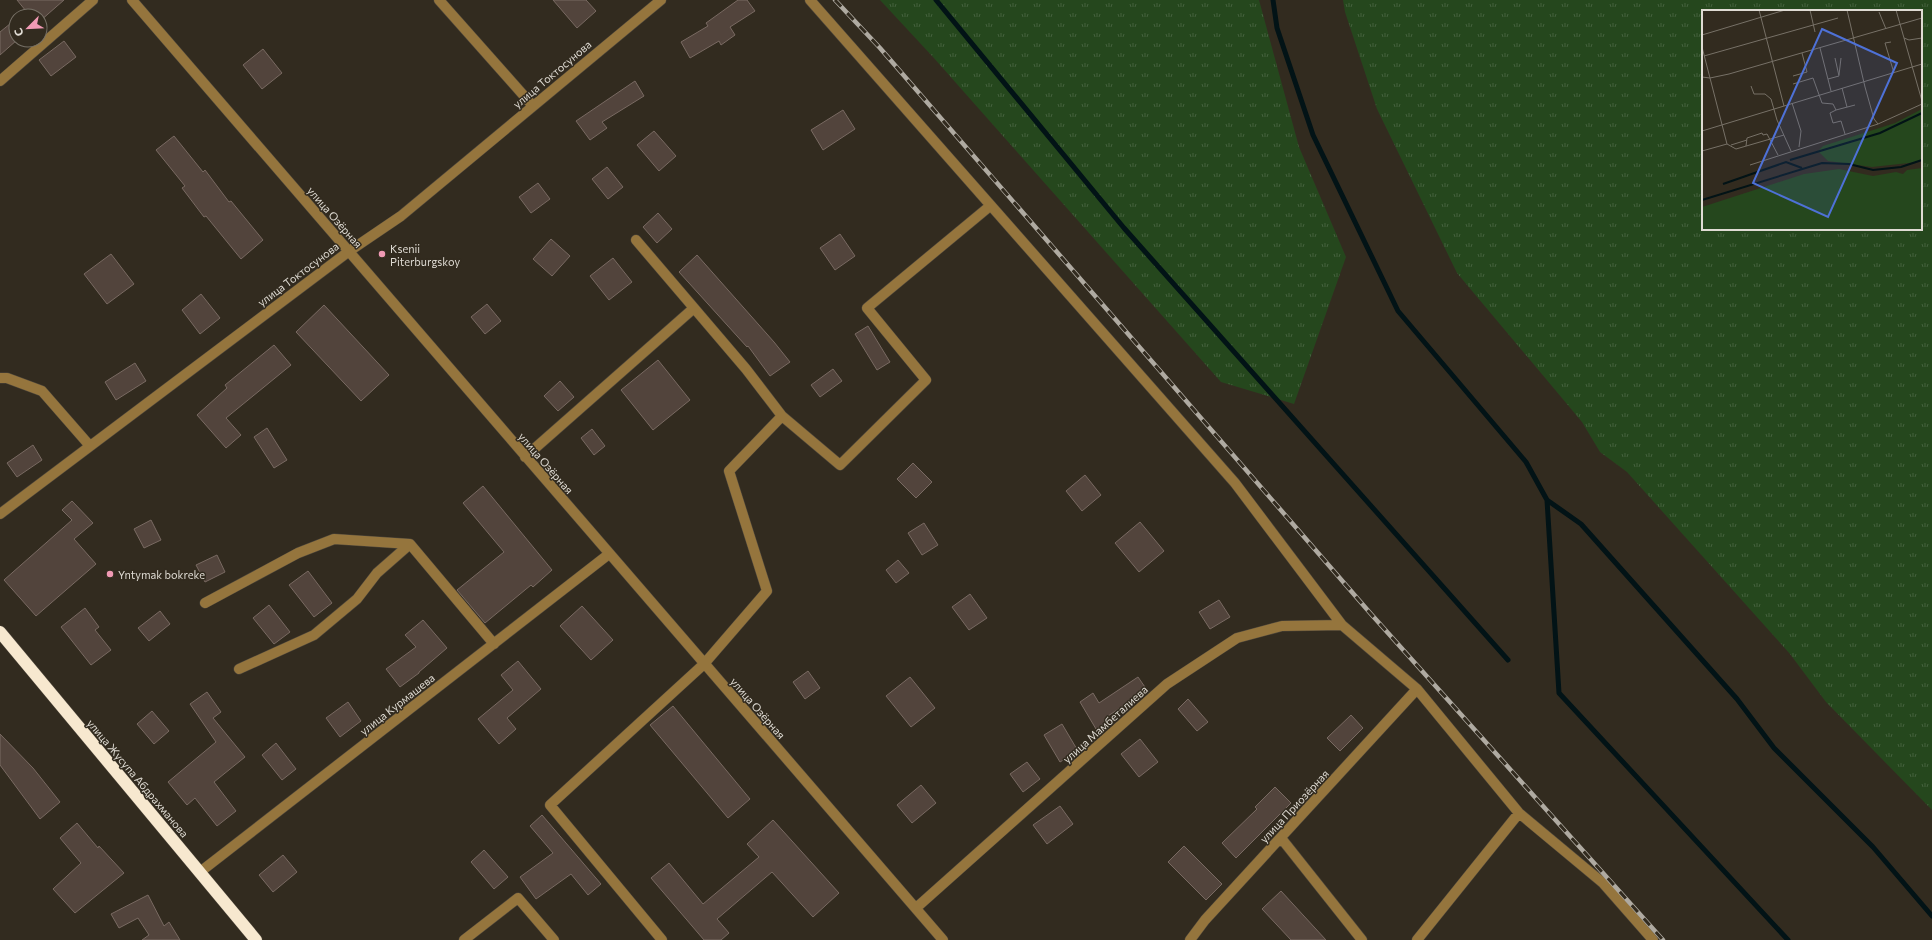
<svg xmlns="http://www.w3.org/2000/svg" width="1932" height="940" viewBox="0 0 1932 940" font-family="Commissioner,sans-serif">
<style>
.grass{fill:url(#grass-tufts);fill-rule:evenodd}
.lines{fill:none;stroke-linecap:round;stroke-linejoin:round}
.stream{stroke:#021316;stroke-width:5}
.building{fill:#52443c;stroke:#796a62}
.minor-casing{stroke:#4e473c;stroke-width:11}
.highway-casing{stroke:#4e473c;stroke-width:13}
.minor{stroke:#95753d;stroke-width:10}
.highway{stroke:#f7e8cf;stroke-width:12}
.rail-casing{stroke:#afaaa1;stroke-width:4.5}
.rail{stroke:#322b1f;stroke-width:3;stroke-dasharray:9;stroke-linecap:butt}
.poi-dot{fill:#f09ab4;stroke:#322b1f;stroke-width:1.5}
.labels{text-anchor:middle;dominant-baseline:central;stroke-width:3;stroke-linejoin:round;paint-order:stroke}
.street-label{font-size:11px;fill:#dfdbd3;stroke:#322b1f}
.poi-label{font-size:11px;fill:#dfdbd3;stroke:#322b1f;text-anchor:start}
.inset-river{fill:none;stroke:#021316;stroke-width:2}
.inset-road{fill:none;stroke:#777167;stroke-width:1}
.view{fill:#4e71d7;fill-opacity:0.15;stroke:#4e71d7;stroke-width:2}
.inset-edge{fill:none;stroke:#dfdbd3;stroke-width:2}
</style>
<defs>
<pattern id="grass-tufts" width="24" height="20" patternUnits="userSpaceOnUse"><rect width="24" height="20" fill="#25471d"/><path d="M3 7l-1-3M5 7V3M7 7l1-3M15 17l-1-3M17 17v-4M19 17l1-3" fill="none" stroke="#44613d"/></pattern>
</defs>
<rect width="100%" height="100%" fill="#322b1f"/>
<path class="grass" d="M880,0H1259L1299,147L1346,257L1294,404L1221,382L933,57Z
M1343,0H1932V810L1826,702L1790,654L1627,472L1600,452L1582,422L1457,273L1377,109L1345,12ZM1703,11H1921V229H1703Z"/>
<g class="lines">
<path class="stream" d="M936,0L1124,228L1508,660
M1273,0L1277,28L1313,135L1398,311L1526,462L1547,500L1581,524L1737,699L1774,748L1873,847L1932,916
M1547,500L1559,693L1788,940"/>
</g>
<path class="building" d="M17,0H64L40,21V16H20L26,11Z
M553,0H586L596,11L577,28Z
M738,0H747L755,11L730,27L735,35L721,45L719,41L690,58L681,42L708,26L706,23Z
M16,19V40H17L0,55V32Z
M64,41L76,57L51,76L39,60Z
M263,49L282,73L262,89L243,65Z
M635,81L644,96L602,122L607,128L590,140L576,121Z
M843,110L855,129L823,150L811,130Z
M654,131L676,156L659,171L637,145Z
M174,136L203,172L205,170L229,202L231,201L263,240L241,259L206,216L204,217L182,188L185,186L156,150Z
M607,167L623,187L608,199L592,179Z
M538,183L550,199L531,213L519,197Z
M658,213L672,229L657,243L643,227Z
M840,234L855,256L835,270L820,248Z
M551,239L570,256L552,276L533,259Z
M111,254L134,284L107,304L84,274Z
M697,255L774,342L790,362L770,376L748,346L747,347L679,272Z
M613,258L632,282L609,300L590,276Z
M201,294L220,318L200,334L182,310Z
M487,304L501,321L485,334L471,317Z
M324,305L389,375L361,401L296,332Z
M868,326L890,362L877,370L855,334Z
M274,345L291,365L226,418L241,435L226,448L197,415L227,388L225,385Z
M658,360L690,400L653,430L621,390Z
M135,363L146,381L116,400L105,382Z
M833,369L842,381L820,397L811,385Z
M560,381L574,397L558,411L544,396Z
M267,428L287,460L274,468L254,437Z
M592,429L605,446L594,455L581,438Z
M33,445L42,460L17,477L7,463Z
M913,463L932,482L916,498L897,479Z
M1085,475L1101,495L1082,511L1066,491Z
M483,486L552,570L533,587L531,585L485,623L457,590L504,552L463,503Z
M72,501L93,523L74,539L96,564L36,616L4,580L72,520L62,510Z
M151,520L161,540L144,548L134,529Z
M1140,522L1164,551L1139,572L1115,543Z
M924,523L938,545L922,555L908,533Z
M217,555L225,572L205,582L196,565Z
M898,560L909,573L896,583L886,570Z
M308,571L332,603L314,617L289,585Z
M970,594L987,618L969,630L952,607Z
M1219,600L1230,617L1210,629L1199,612Z
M269,605L290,632L274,644L253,618Z
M582,606L613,640L591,660L560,626Z
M85,608L99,627L95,630L111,650L91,665L61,627Z
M160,611L170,624L149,641L138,628Z
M423,620L447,648L419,672V673L400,687L386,669L416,647L405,635Z
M518,661L541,689L507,718L516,729L499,744L478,719L513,690L501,675Z
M808,671L820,688L805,699L793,682Z
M910,677L935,708L911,727L886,696Z
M1138,677L1147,690L1108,716L1110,721L1096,729L1080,702L1093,693L1099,703Z
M207,692L221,712L213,718L245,757L214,782L236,811L217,826L195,798L187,805L168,782L216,742L190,704Z
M1188,699L1208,722L1197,731L1178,709Z
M348,702L361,721L340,737L326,718Z
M673,706L750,799L728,818L650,725Z
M152,711L169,731L154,744L137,724Z
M1351,715L1363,728L1340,751L1327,738Z
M1062,724L1078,751L1060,762L1044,735Z
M0,734L33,768L60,802L40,819L0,765Z
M1140,739L1158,762L1139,777L1121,754Z
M276,743L296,769L282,780L262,755Z
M1027,762L1040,779L1023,792L1010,774Z
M921,785L936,803L912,823L897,805Z
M1275,787L1291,803L1236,858L1222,843L1257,809L1255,807Z
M1060,806L1073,824L1047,844L1033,825Z
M542,815L601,884L588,895L571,874L536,899L520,877L553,853L530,826Z
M773,820L839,893L813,917L772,872L717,919L729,933L721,940H704L651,878L669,863L703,904L759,857L747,844Z
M77,823L98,848L99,846L124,873L75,913L53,889L81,863L60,838Z
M1184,846L1222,884L1206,900L1168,862Z
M484,850L508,877L494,889L471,862Z
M283,855L297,872L273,892L259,875Z
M1281,891L1326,940H1291L1262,909Z
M148,895L164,926L169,922L180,940H142L149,935L138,918L119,928L111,914Z"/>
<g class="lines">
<g class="minor-casing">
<path id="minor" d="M132,0L943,940
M439,0L533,106
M810,0L1235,483L1342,625L1417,689L1519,813L1603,883L1653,940
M0,81L93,0
M636,240L746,369L782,416
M0,378H7L42,391L90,446
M525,457L694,308
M0,514L348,252L401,216L661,0
M205,603L298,553L334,539L410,544
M239,669L314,635L357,599L377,573L410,544L494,644
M1281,838L1362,940
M200,872L609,554
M916,908L1167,684L1237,638L1282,626L1342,625
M464,940L518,898L554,940
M662,940L550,805L704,664L767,591L729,471L782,416L840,465L926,380L867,308L990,206
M1190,940L1205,920L1417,689
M1417,940L1519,813"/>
</g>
<g class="highway-casing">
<path id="highway" d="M0,632L256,940"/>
</g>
<use href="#minor" class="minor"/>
<use href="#highway" class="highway"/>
<g class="rail-casing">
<path id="rail" d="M835,0L880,48L1371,614L1663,940"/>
</g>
<use href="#rail" class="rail"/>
</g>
<g class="poi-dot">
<circle cx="382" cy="254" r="4"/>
<circle cx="110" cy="574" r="4"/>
</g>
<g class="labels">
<g class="street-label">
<text transform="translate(552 74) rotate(-40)">улица Токтосунова</text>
<text transform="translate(335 217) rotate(49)">улица Озёрная</text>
<text transform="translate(298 274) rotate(-37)">улица Токтосунова</text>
<text transform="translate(546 463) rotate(49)">улица Озёрная</text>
<text transform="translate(397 704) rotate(-38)">улица Курмашева</text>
<text transform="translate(758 708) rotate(49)">улица Озёрная</text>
<text transform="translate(1105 724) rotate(-42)">улица Мамбеталиева</text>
<text transform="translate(138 778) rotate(50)">улица Жусупа Абдрахманова</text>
<text transform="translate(1294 806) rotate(-47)">улица Приозёрная</text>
</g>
<g class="poi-label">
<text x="390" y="248">Ksenii<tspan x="390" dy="13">Piterburgskoy</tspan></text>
<text x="118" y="574">Yntymak bokreke</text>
</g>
</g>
<g transform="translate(1702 10)">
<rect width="220" height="220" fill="#322b1f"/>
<path d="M220,99V149L216,152L170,157L126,151L116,141L121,136L193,113ZM220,158V220H0V197L102,164L137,159L171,166L194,162L201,164L205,160Z" fill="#25471d"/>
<path class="inset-river" d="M88,150L178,123L220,103M21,174L84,152L100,158M0,190L120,153L147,154L171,160L199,157L220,150"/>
<path class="inset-road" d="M57,0L82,96M108,0L113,22M145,0L163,77L172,109L176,114M194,0L220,91M177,2L184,19M0,25L83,0M202,28L207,30L220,28M189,32L183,33L192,63M0,37L25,134M118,38L129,81M2,46L136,8M137,65L139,48M91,66L105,62L100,43M0,67L8,68L27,64L220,8M126,69L137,66L133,48M91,74L111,68L120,93L131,94L134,100L128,103L131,113L139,111L143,124M49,76L52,84H63L69,89L75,110L89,141M140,78L145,97M90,93L99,121L97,137M134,100L153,95M0,121L220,54M25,134L34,139L82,125M29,135L45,130M44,136L45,128L60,123L61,125L65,124L76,145M0,141L25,134M48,155L176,114L220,94"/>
<path class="view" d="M120,19L195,53L126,207L51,173Z"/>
<rect width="220" height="220" class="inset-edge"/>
</g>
<g transform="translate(28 28) rotate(246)"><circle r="19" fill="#322b1f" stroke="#777167"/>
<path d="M0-3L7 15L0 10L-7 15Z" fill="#f09ab4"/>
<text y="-6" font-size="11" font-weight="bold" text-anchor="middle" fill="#dfdbd3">С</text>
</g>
</svg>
